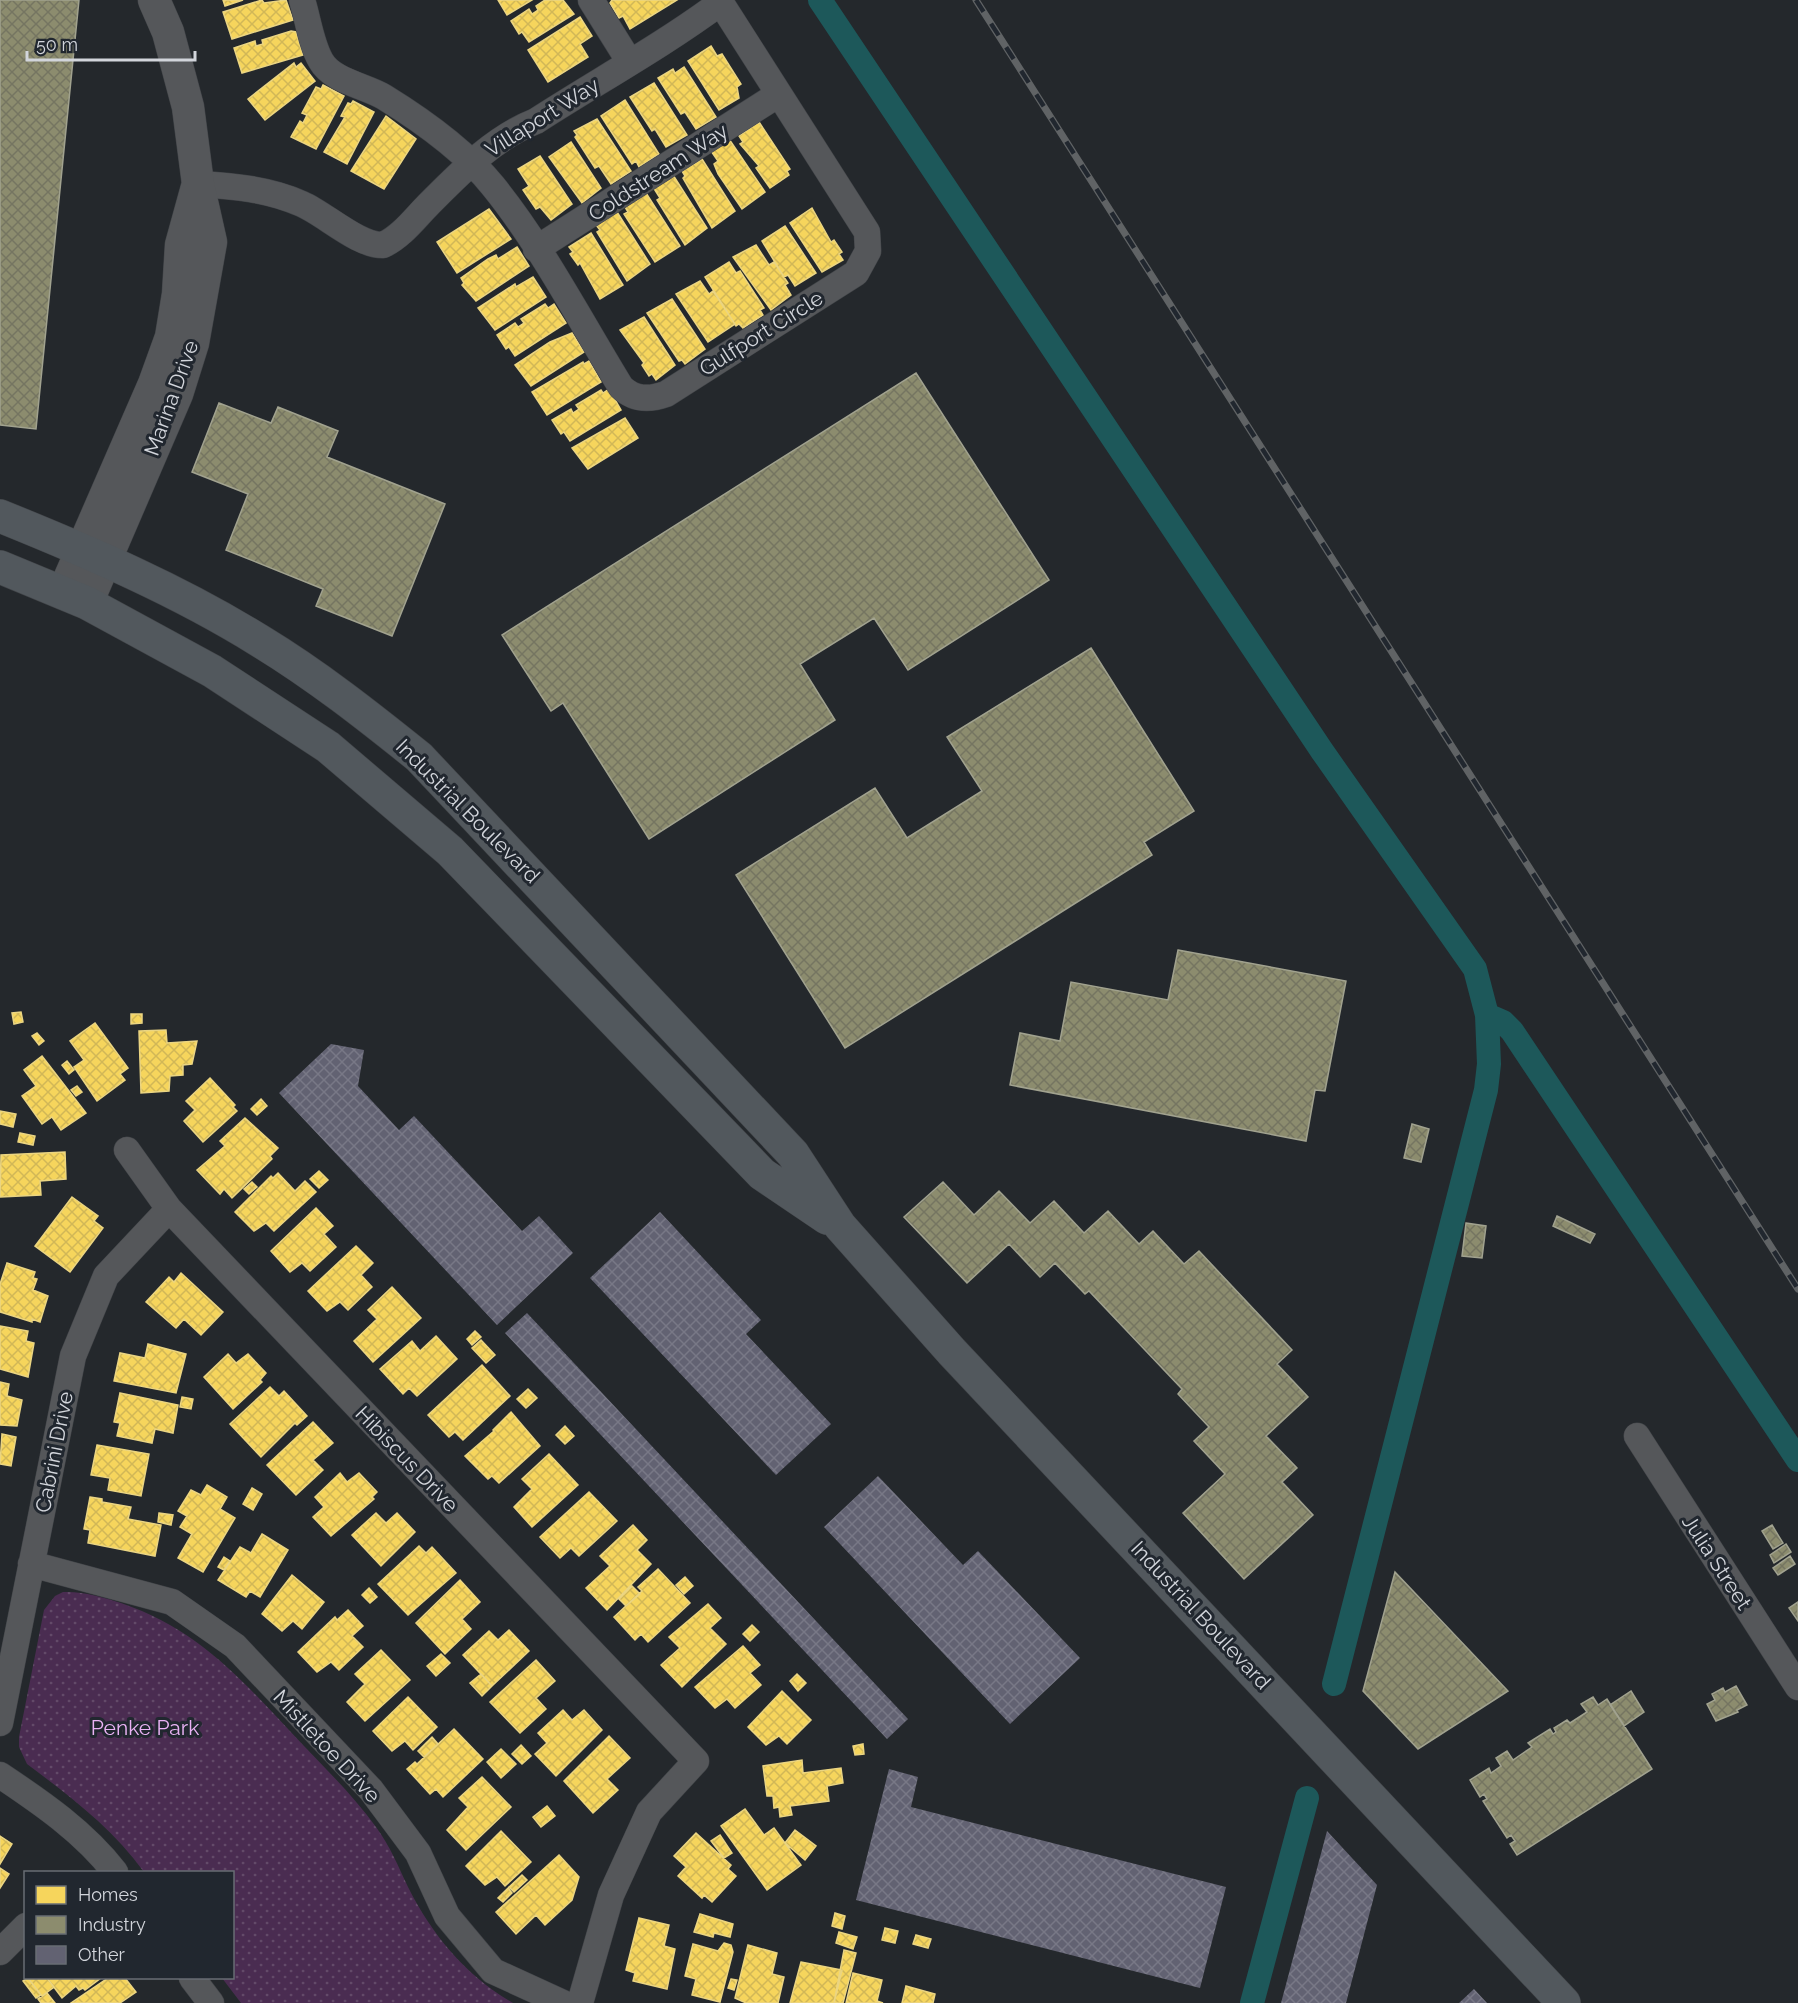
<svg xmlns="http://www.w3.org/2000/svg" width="1798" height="2003" viewBox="0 0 1798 2003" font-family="Raleway,sans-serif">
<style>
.park{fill:url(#park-dots)}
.homes{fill:url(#homes-cross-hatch);stroke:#ebd582;stroke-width:1.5}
.industry{fill:url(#industry-cross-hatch);stroke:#a1a28f;stroke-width:1.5}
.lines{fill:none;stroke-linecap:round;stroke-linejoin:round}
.canal{stroke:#1d585a;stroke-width:24}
.building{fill:url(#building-cross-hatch)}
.minor-casing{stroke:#414448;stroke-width:27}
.tertiary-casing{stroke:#414448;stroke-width:33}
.secondary-casing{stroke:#414448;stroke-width:34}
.minor{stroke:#55575a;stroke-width:26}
.tertiary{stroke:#55575a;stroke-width:32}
.secondary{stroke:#52585d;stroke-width:33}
.rail-casing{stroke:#606365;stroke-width:7}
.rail{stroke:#21272f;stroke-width:4.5;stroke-dasharray:14;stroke-linecap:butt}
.labels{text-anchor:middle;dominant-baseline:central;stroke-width:6;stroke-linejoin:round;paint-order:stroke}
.street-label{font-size:21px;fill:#d2d5db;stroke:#21272f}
.park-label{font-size:21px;fill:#eab2f5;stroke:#21272f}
</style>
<defs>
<pattern id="park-dots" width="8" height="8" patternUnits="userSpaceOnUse" patternTransform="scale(1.5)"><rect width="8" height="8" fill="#4a2c51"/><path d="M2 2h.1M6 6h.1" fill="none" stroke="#634a69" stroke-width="1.8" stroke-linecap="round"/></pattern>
<pattern id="homes-cross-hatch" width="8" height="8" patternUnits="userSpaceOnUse" patternTransform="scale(1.5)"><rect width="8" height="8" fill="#f6d55c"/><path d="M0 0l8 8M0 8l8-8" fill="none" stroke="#d1b757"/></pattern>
<pattern id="industry-cross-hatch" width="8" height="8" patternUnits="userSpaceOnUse" patternTransform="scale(1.5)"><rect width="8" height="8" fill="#8c8c6e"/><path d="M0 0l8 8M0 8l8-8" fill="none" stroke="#757561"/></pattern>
<pattern id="building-cross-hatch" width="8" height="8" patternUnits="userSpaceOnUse" patternTransform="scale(1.5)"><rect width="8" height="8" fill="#626272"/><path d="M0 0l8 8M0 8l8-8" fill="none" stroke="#787886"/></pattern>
</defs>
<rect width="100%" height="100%" fill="#24282c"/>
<path class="park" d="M63,1592C82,1591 103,1597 121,1603C203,1631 246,1685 304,1746C329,1772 355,1798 376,1827C390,1846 398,1866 408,1887C432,1935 466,1976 513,2003H241L222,1978H232V1872H144C112,1828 71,1797 27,1764L19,1747V1737L44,1610L55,1596Z"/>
<path class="homes" d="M223,0H243L225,6Z
M262,0L264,3L286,0L293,20L232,39L223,12Z
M498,0H532L507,15Z
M545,0H563L574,14L529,42L522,32L519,34L511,21L529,9L532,14L538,10L536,6Z
M612,0H677L630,29L623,16L619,18L610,3Z
M580,17L592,36L580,44L588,57L548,82L528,50Z
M291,31L296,32L303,55L242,73L234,48L255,41L256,46L263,44L262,40Z
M711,46L717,56L722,54L741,84L737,87L739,98L719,110L688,61Z
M294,63L296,67L301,63L315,81L265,120L248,99Z
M684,67L716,117L696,129L685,112L681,114L658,78L673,69L675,73Z
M654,83L687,135L666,147L655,129L652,131L630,97Z
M323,85L344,96L316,149L291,137L300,121L303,123L307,115L302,113L316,87L321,89Z
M625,100L659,154L639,167L636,161L632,164L601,116Z
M353,101L374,112L347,164L324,152L345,117L341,116L348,103L351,104Z
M386,116L416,139L384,189L351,171Z
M597,119L631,171L611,184L599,166L595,168L575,137L577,135L574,131Z
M759,122L790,169L787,171L789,175L770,188L756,168L759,166L740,144L743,142L739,136Z
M729,139L765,192L742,209L718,174L714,164L718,161L711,151Z
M571,142L601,188L582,203L549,157Z
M540,156L572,204L551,220L540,207L536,209L523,190L529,186L518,169Z
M702,159L735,211L712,228L683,178L685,176L682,171Z
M673,175L707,228L685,245L657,200L660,198L653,187Z
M646,193L680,246L655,262L624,214L628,212L625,207Z
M812,208L831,242L834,240L842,252L839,254L843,260L822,272L790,223Z
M489,209L511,239L457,273L437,242Z
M617,212L650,264L627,281L597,232L600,230L596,225Z
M785,226L816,273L795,286L788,275L784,277L762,241Z
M591,233L623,285L600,299L580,263L578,265L570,254L573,252L569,247Z
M756,245L769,265L774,262L788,283L785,285L791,295L771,310L733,257Z
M517,247L529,266L476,301L462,285L464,283L461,278L488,259L496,255L498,259Z
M729,262L736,273L740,271L764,308L760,310L763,315L743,328L739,324L736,326L705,277Z
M533,277L546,297L495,330L478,308L515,284L516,287Z
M700,281L709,294L713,291L735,324L708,342L676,294Z
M672,299L705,349L685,364L682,360L679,361L647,313Z
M545,304L548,308L554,304L566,323L515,356L509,347L506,349L497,335L515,323L518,327L524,323L521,319Z
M644,317L675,365L656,380L652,374L649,376L642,365L644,363L620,330Z
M572,333L584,352L531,386L515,365L550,342Z
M589,361L601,382L547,415L532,392L583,362L584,364Z
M609,389L621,410L570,441L564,432L561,434L552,420L571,409L573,413L579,409L576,405L601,390L603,393Z
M625,418L638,438L588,469L572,448Z
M21,1012L23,1022L14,1024L12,1013Z
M131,1014H142V1023L131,1024Z
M95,1023L128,1068L120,1074L125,1080L97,1101L74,1067L84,1060L70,1041Z
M166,1030L167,1043L197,1041L192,1064L183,1065V1075L170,1076L169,1091L141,1093L139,1031Z
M37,1033L44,1041L39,1045L32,1036Z
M42,1056L86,1113L61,1130L52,1117L42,1124L22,1096L36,1086L24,1070Z
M67,1061L74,1070L69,1074L62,1065Z
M210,1078L235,1105L233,1107L237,1111L203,1142L184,1121L195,1110L186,1101Z
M77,1086L82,1092L76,1096L71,1090Z
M261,1099L267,1106L257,1115L251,1109Z
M0,1111L16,1114L13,1127L0,1124Z
M245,1118L278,1148L270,1156L272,1159L232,1198L224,1189L220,1194L197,1170L225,1146L220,1141Z
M20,1133L35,1136L33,1145L18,1142Z
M65,1152L66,1179L40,1181L41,1195L0,1197L1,1155Z
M319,1171L328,1180L319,1188L310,1179Z
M278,1173L295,1191L305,1181L316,1192L274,1231L266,1223L254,1231L235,1212L271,1176L273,1178Z
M252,1182L257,1187L249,1194L244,1189Z
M72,1197L98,1216L94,1221L103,1228L70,1272L35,1246Z
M316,1208L333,1226L324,1234L336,1247L310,1271L302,1263L290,1272L271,1251Z
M356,1246L373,1263L361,1275L372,1287L348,1310L340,1302L327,1311L308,1291Z
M7,1263L35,1272L33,1278L37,1279L33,1290L48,1296L40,1322L32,1319V1322L0,1312V1284Z
M181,1273L223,1312L201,1335L184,1319L176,1328L146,1302L169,1277L174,1282Z
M392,1287L421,1318L373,1362L354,1341L377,1319L368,1310Z
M0,1326L28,1331L26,1341L34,1343L28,1377L0,1369Z
M475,1331L481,1337L472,1345L467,1339Z
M436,1336L457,1359L417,1396L409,1388L403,1394L380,1369L412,1341L420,1351Z
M481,1340L495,1355L486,1363L472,1348Z
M148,1344L186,1354L176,1393L114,1381L120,1353L145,1358Z
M228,1354L236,1363L248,1354L266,1373L260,1380L262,1382L233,1409L204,1377Z
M482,1365L510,1396L463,1440L455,1432L449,1437L428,1415Z
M0,1382L9,1384L7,1396L22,1400L17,1426L0,1425Z
M270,1387L279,1396L284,1391L307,1416L297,1425L295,1423L261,1457L230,1424Z
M528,1389L537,1398L526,1408L517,1399Z
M120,1393L178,1405L173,1433L155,1429L152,1443L117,1436L120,1423L114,1422Z
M182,1397L193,1399L191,1409L180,1407Z
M511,1412L540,1446L499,1483L492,1476L488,1479L465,1456L494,1431L493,1430Z
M313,1422L333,1443L313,1460L323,1470L296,1495L267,1465Z
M565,1426L574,1436L565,1444L556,1435Z
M2,1434L16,1437L11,1466L0,1464Z
M97,1445L149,1454L141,1496L108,1490L110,1478L91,1475Z
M549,1454L578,1485L532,1527L514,1507L532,1489L522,1479Z
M340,1473L347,1482L359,1473L377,1492L372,1497L374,1499L331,1536L313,1517L324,1507L315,1497Z
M207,1485L227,1497L220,1509L235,1518L203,1572L178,1558L192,1534L180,1527L187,1516L178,1511L191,1490L201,1495Z
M252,1488L262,1494L253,1510L243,1504Z
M589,1492L617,1521L579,1556L571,1548L560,1558L540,1537Z
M90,1497L102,1499V1502L131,1507L128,1519L161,1525L155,1556L88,1543L90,1530L84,1529Z
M159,1513L173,1515L171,1525L158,1522Z
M376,1513L386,1523L397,1513L415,1532L381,1566L352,1535Z
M633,1525L647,1540L637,1550L651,1564L607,1610L586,1588L610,1566L600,1556Z
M262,1534L288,1550L260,1597L250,1591L246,1597L218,1580L240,1547L251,1553Z
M419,1546L426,1553L432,1547L456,1573L408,1615L378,1584Z
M224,1557L230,1561L224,1570L218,1567Z
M658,1569L690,1603L648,1642L641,1634L635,1640L614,1617L642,1591L638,1587Z
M292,1575L324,1602L302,1629L293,1621L282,1631L262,1614Z
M685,1577L693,1586L684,1594L676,1585Z
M460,1580L480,1602L462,1619L471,1629L445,1654L416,1623Z
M632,1586L640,1594L626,1606L619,1599Z
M369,1588L377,1597L370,1603L362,1595Z
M708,1604L721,1618L710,1628L726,1644L682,1687L661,1665L680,1648L669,1637Z
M348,1610L363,1626L352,1636L363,1647L339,1670L331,1662L317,1672L298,1652L335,1617L337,1620Z
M752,1625L759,1632L750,1641L743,1634Z
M509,1630L529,1651L492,1686L463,1655L489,1631L498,1640Z
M743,1646L760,1665L750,1673L761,1685L735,1708L727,1699L715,1708L695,1687Z
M381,1650L410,1680L365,1721L347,1702L365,1684L355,1674Z
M441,1654L450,1663L436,1676L427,1666Z
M536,1660L555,1681L536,1698L546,1709L520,1733L490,1702Z
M481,1674L492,1686L482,1696L470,1683Z
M797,1674L806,1683L798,1691L790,1681Z
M782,1691L811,1720L787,1744L779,1736L766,1745L748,1727Z
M408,1697L437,1727L413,1750L405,1741L392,1751L373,1731Z
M563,1710L572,1720L584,1710L602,1730L556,1776L535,1754L547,1743L538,1733Z
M454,1729L483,1759L443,1797L436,1789L430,1794L407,1769L415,1762L417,1764Z
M609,1736L630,1758L607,1779L618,1790L593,1813L564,1781Z
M432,1737L438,1744L424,1757L418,1751Z
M863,1744L864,1754L855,1755L853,1746Z
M521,1745L531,1756L522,1764L512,1754Z
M501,1749L516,1764L501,1778L487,1762Z
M802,1760L803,1773L841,1768L843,1783L827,1786L829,1801L790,1806L792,1815L780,1817L779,1807L774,1808L773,1796H767L763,1766Z
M482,1777L511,1807L466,1850L447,1830L468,1807L459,1798Z
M547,1806L555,1816L541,1827L533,1817Z
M745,1809L764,1835L774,1828L801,1865L767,1890L721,1826Z
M795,1830L816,1846L805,1860L785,1843Z
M501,1831L531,1862L505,1886L497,1877L485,1885L466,1866Z
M696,1833L731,1865L728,1869L736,1876L712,1902L704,1895L702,1898L678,1876L686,1867L674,1856Z
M720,1835L732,1853L724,1858L711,1841Z
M0,1836L12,1844L0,1864Z
M559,1855L579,1877L572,1900L545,1925L536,1915L516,1934L496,1912Z
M0,1868L9,1874L0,1888Z
M522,1875L527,1880L514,1892L509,1887Z
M508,1888L512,1893L503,1902L498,1898Z
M835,1913L845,1916L842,1929L832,1926Z
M700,1914L733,1924L730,1937L714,1933L713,1937L694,1932Z
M639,1918L669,1925L664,1946L675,1949L667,1989L633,1981L635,1973L626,1970Z
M885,1928L898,1931L895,1943L882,1940Z
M839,1932L857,1937L853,1949L836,1943Z
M916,1935L931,1939L928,1948L913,1944Z
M724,1943L731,1945L733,1952L720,2002L692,1995L696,1979L685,1976L693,1944L718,1951Z
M748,1945L777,1953L772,1974L784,1977L778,2003H746L735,1998Z
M844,1950L856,1953L843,2003H834Z
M801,1962L842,1970L834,2003H790Z
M853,1973L882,1980L877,2001L883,2003H846Z
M28,1978L41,1995L36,1998L23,1981Z
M28,1978H47L54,1987L42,1996Z
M47,1978H101L85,1990L83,1988L79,1990L76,1986L62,1998Z
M108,1978H125L136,1992L120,2003H71Z
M731,1979L737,1980L734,1990L728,1988Z
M906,1986L935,1994L933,2003H902Z
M47,1993L55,2003H41L38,1999Z"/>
<path class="industry" d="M0,0H79L36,429L0,425Z
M916,373L1049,580L908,670L874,618L800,664L835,720L649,839L563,703L551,711L502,635Z
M219,403L271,423L278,407L338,431L327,457L445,504L392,636L316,606L323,589L226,550L248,494L192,472Z
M1091,648L1194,811L1144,842L1152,855L845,1048L736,875L875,788L907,838L982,791L947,737Z
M1178,950L1346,981L1325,1091L1315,1090L1306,1141L1010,1085L1020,1033L1060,1041L1071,982L1168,1000Z
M1412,1124L1429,1129L1421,1162L1404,1158Z
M943,1182L974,1215L999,1191L1030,1223L1054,1201L1084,1233L1108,1211L1139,1244L1153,1231L1184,1264L1199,1251L1292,1350L1277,1364L1308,1397L1266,1436L1297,1468L1282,1482L1313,1515L1244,1579L1183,1513L1225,1474L1194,1441L1209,1427L1178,1394L1182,1389L1089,1291L1085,1294L1055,1263L1040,1277L1009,1244L967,1283L904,1217Z
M1557,1216L1595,1234L1590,1243L1553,1226Z
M1466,1223L1486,1226L1482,1258L1462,1256Z
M1772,1525L1783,1543L1773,1549L1762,1531Z
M1786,1544L1791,1552L1774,1563L1770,1555Z
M1790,1556L1795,1564L1778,1575L1773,1568Z
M1395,1572L1508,1691L1418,1749L1363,1691Z
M1798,1602V1621L1789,1608Z
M1736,1686L1747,1705L1737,1710L1738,1712L1716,1721L1707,1704L1715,1700L1712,1694L1723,1688L1725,1692Z
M1631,1691L1644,1712L1624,1726L1610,1705Z
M1593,1697L1598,1705L1607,1699L1652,1769L1517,1855L1510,1844L1515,1841L1511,1835L1507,1838L1483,1801L1487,1799L1484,1794L1480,1797L1470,1780L1489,1768L1491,1773L1501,1766L1496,1758L1507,1751L1513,1760L1532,1747L1528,1743L1550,1729L1553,1734L1556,1732L1554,1728L1567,1720L1570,1723L1587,1712L1581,1704Z"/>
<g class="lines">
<path class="canal" d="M820,0L1322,751L1475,969L1487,1015L1489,1064L1486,1090L1334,1684
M1487,1015L1503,1022L1512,1031L1798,1460
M1252,2003L1307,1798"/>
</g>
<path class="building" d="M331,1044L364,1050L358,1086L399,1130L414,1116L522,1231L539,1216L573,1253L497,1325L279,1093Z
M660,1212L761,1320L746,1334L831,1424L776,1475L590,1278Z
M527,1313L908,1719L887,1739L505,1333Z
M878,1476L963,1565L978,1551L1080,1658L1010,1724L824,1527Z
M889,1769L918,1777L911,1807L1226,1887L1200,1988L856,1900Z
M1327,1831L1377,1885L1346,2003H1281Z
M1474,1989L1487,2003H1459Z"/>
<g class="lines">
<g class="minor-casing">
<path id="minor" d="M302,0C308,19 311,44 321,61C332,81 366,86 384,97C423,121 464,150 493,186C541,245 581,322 621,387C634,400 649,400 666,394L856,273L868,251L867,232L719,0
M591,0L629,61
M198,184C233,186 269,189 302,204C325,214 359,246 383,245C401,237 415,218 428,205C460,173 493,138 536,121C598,81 662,46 720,3
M536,249L779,94
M127,1150L169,1209L696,1761L649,1812L611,1895L580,2003
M1637,1436L1798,1687
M31,1564L172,1602L235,1646L371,1790L418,1853L447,1916L493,1971L563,2003
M0,1723L73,1356L106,1276L169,1209
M0,1775C42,1803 84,1832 115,1872
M0,1952L26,1926
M192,1978L211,2003"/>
</g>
<g class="tertiary-casing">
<path id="tertiary" d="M63,593L154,384L171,337L178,294L181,245L197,187
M87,603L177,394L193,343L211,242L198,184L188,107L168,32L154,0"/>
</g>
<g class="secondary-casing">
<path id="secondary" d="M0,516C89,552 178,590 260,641C316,675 368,716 419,757L793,1154L840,1226L952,1352L1564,2003
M0,567L87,603L212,671L328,747L450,851L762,1174L827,1218"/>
</g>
<use href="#minor" class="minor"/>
<use href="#tertiary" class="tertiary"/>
<use href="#secondary" class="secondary"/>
<g class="rail-casing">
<path id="rail" d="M976,0L1798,1289"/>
</g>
<use href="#rail" class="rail"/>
</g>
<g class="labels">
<g class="street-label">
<text transform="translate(542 117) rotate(-32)">Villaport Way</text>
<text transform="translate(658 172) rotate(-33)">Coldstream Way</text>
<text transform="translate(761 333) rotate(-32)">Gulfport Circle</text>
<text transform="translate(171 398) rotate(-70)">Marina Drive</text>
<text transform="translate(468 811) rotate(45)">Industrial Boulevard</text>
<text transform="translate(54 1452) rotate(-79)">Cabrini Drive</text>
<text transform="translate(407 1459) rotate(46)">Hibiscus Drive</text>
<text transform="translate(1717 1562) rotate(57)">Julia Street</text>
<text transform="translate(1201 1615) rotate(47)">Industrial Boulevard</text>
<text transform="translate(327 1746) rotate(47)">Mistletoe Drive</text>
</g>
<g class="park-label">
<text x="145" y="1727">Penke Park</text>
</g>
</g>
<rect x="24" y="1871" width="210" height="108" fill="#21272f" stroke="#686d74" stroke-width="1.5"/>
<rect x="36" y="1886" width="30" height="18" fill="#f6d55c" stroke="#686d74" stroke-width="1.5"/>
<text x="78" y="1901" font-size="18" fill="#d2d5db">Homes</text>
<rect x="36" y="1916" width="30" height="18" fill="#8c8c6e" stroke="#686d74" stroke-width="1.5"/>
<text x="78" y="1931" font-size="18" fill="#d2d5db">Industry</text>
<rect x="36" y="1946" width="30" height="18" fill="#626272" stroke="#686d74" stroke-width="1.5"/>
<text x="78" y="1961" font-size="18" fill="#d2d5db">Other</text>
<path d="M27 51v9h168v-9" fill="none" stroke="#d2d5db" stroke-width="3"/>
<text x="36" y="51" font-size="18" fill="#d2d5db" stroke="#21272f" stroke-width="4.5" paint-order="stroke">50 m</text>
</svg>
